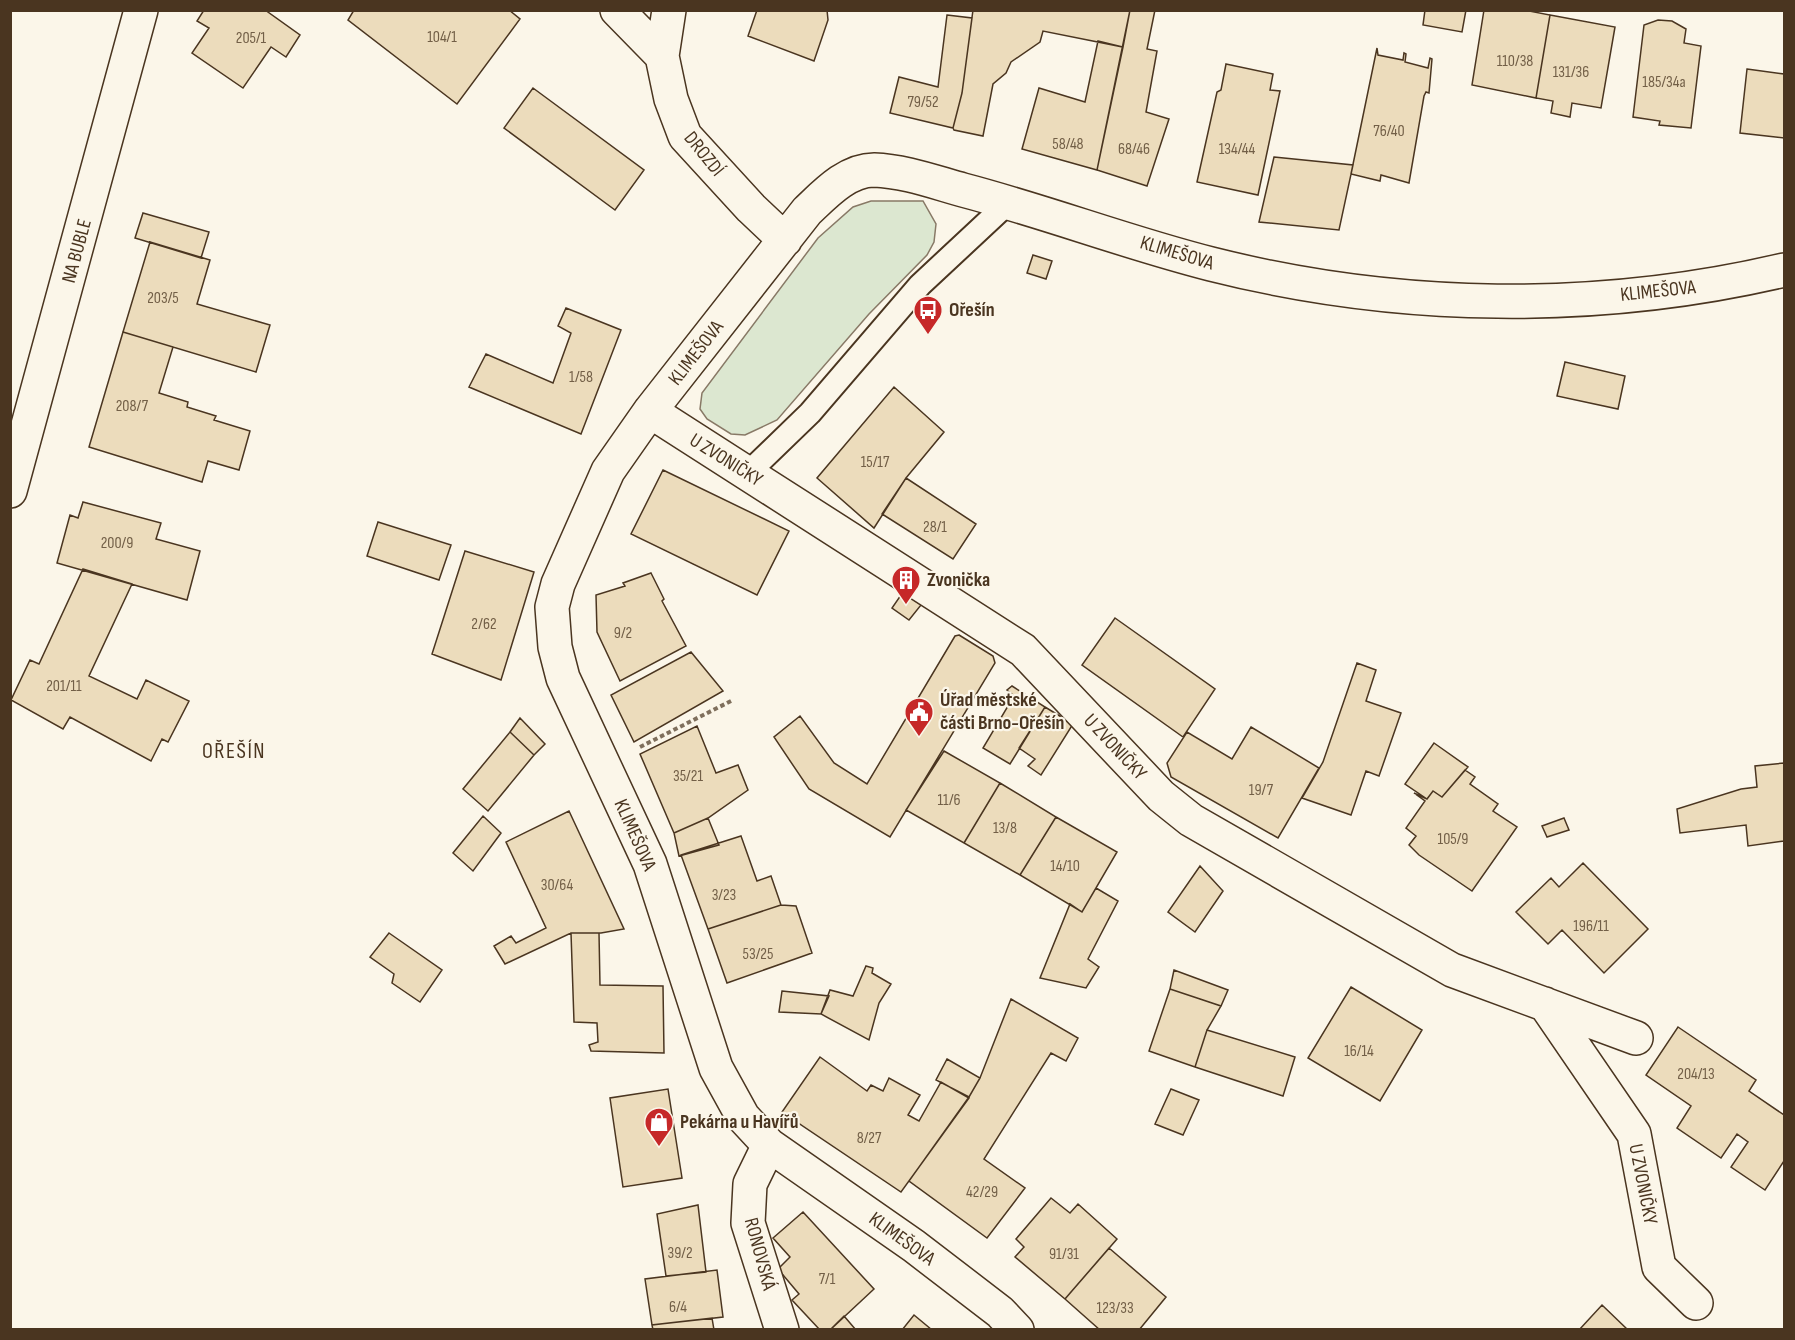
<svg xmlns="http://www.w3.org/2000/svg" width="1795" height="1340" viewBox="0 0 1795 1340" font-family="'Sofia Sans Condensed',sans-serif">
<style>
.green{fill:#dce7d0;stroke:#887966;stroke-width:1.5}
.building{fill:#ecdcbc;stroke:#4a3520;stroke-width:1.5}
.lines{fill:none;stroke-linecap:round;stroke-linejoin:round}
.lane-casing{stroke:#4a3520;stroke-width:26}
.street-casing{stroke:#4a3520;stroke-width:36}
.path{stroke:#7f6f5c;stroke-width:4;stroke-dasharray:4.5 3;stroke-linecap:butt}
.lane{stroke:#fbf6e9;stroke-width:22}
.street{stroke:#fbf6e9;stroke-width:33}
.labels{text-anchor:middle;dominant-baseline:central;stroke-width:4.5;stroke-linejoin:round;paint-order:stroke}
.number-label{font-size:16px;fill:#725f47}
.street-label{font-size:20px;fill:#4a3520;stroke:#fbf6e9}
.poi-label{font-size:20px;font-weight:bold;fill:#4a3520;stroke:#fbf6e9;text-anchor:start}
.quarter-label{font-size:22px;letter-spacing:1.5px;fill:#4a3520;stroke:#fbf6e9}
</style>
<rect width="100%" height="100%" fill="#fbf6e9"/>
<path class="green" d="M871,201H923L936,224L934,242L927,255L869,314L777,420L745,435L731,434L707,419L700,409L702,393L818,238L853,207Z"/>
<path class="building" d="M204,10H265L300,35L286,57L271,47L243,88L192,53L209,28L197,21Z
M354,10H509L520,19L457,104L348,20Z
M757,10H827L828,20L814,61L748,36Z
M973,10H1130L1123,47L1043,31L1040,42L1011,62L1006,73L993,84L983,136L954,130L953,128L962,93Z
M1130,10H1155L1147,49L1157,51L1146,112L1169,119L1147,186L1097,170Z
M1425,10H1466L1462,32L1423,25Z
M1484,10H1524L1550,15L1536,98L1472,85Z
M947,15L972,18L962,93L953,128L890,113L899,77L938,87Z
M1550,15L1615,27L1601,108L1572,103L1570,117L1551,113L1553,101L1536,98Z
M1658,20L1672,21L1686,29L1684,43L1701,46L1691,128L1659,125L1660,121L1633,117L1644,25Z
M1098,41L1123,47L1097,170L1022,149L1039,88L1085,102Z
M1377,48L1378,55L1403,60L1404,53L1406,54L1405,62L1428,68L1430,58L1432,59L1429,93L1426,92L1424,96L1409,183L1381,175L1380,181L1351,174Z
M1226,64L1273,74L1270,90L1280,91L1258,195L1197,182L1217,92L1221,90Z
M1747,69L1784,74V138L1740,133Z
M533,88L644,170L615,210L504,128Z
M1274,157L1353,165L1339,230L1259,222Z
M143,213L209,232L201,258L135,238Z
M150,242L210,260L197,304L270,325L256,372L123,332Z
M1033,255L1052,261L1046,279L1027,273Z
M566,308L621,330L581,434L469,387L486,354L553,383L571,333L558,326Z
M123,332L173,347L159,393L188,402L187,407L216,416L214,420L250,431L239,470L208,461L202,482L89,447Z
M1565,362L1625,376L1618,409L1557,396Z
M894,387L944,432L906,478L874,528L817,478Z
M663,470L789,531L757,595L631,534Z
M906,478L976,524L953,559L882,514Z
M83,502L161,523L156,539L200,551L187,600L57,563L70,515L78,518Z
M378,522L451,545L439,580L367,556Z
M465,551L534,572L501,680L432,654Z
M83,569L132,584L89,676L137,699L146,680L189,701L168,742L162,739L151,761L70,717L63,729L11,700L30,660L39,664Z
M651,573L664,599L662,601L686,646L620,681L597,632L596,595L625,586L623,583Z
M903,592L921,605L909,620L892,608Z
M1115,618L1215,689L1183,737L1082,665Z
M959,635L993,656L995,663L890,837L809,789L774,737L800,716L834,763L867,784L955,636Z
M691,652L723,691L634,742L611,695Z
M1357,663L1376,670L1366,701L1401,713L1379,776L1366,771L1351,815L1302,798L1323,762Z
M1012,686L1045,707L1010,764L983,748L1014,696L1007,690Z
M1045,707L1073,724L1041,775L1028,766L1035,759L1019,748Z
M520,718L545,744L534,755L510,732Z
M697,726L716,773L738,765L748,790L708,818L674,833L640,754Z
M1251,727L1319,768L1278,838L1171,777L1167,763L1187,732L1232,759Z
M510,732L534,755L488,811L463,789Z
M1434,743L1468,767L1442,797L1433,791L1427,799L1405,784Z
M944,751L1000,783L964,843L906,810Z
M1784,763V841L1748,846L1746,825L1680,833L1677,809L1741,789L1757,787L1755,766Z
M1465,770L1475,777L1470,784L1498,804L1493,811L1517,827L1472,891L1419,855L1409,845L1416,836L1406,828L1425,801L1414,793L1427,799L1433,791L1442,797Z
M1000,783L1056,817L1020,875L964,843Z
M569,811L624,929L601,933H571L505,964L494,946L511,936L516,943L546,928L506,842Z
M483,816L501,833L473,871L453,853Z
M1056,817L1117,852L1082,912L1020,875Z
M708,818L719,845L679,856L674,833Z
M1564,818L1569,830L1547,837L1542,826Z
M741,836L757,881L771,876L781,905L708,929L681,855Z
M1583,863L1648,929L1604,973L1562,930L1548,944L1516,912L1551,878L1559,887Z
M1200,866L1223,891L1195,932L1168,912Z
M1096,888L1118,901L1088,959L1099,967L1086,988L1040,978L1070,904L1082,912Z
M781,905L796,906L812,953L727,983L708,929Z
M389,933L442,970L420,1002L392,983L394,974L370,957Z
M571,933H599L600,985L663,986L664,1053L591,1051L589,1045L598,1042L597,1023L574,1022Z
M866,966L873,968L872,973L891,984L879,1003L869,1040L821,1014L830,990L853,996Z
M1174,970L1228,990L1221,1006L1170,989Z
M1351,987L1422,1030L1380,1101L1308,1058Z
M1170,989L1221,1006L1207,1030L1195,1067L1149,1051Z
M782,991L829,996L821,1014L779,1012Z
M1011,999L1078,1038L1066,1061L1051,1053L984,1159L1025,1188L987,1238L909,1181L969,1097L980,1078Z
M1678,1027L1756,1080L1749,1091L1784,1115V1161L1765,1190L1731,1167L1748,1142L1737,1134L1721,1158L1677,1128L1691,1106L1646,1075Z
M1207,1030L1295,1057L1283,1096L1195,1067Z
M820,1057L867,1091L871,1085L883,1091L889,1078L920,1095L908,1115L919,1121L941,1082L969,1098L901,1192L782,1112Z
M947,1059L980,1078L969,1097L936,1080Z
M668,1089L682,1178L623,1187L610,1098Z
M1171,1089L1199,1100L1183,1135L1155,1124Z
M1051,1198L1070,1213L1078,1204L1117,1239L1065,1299L1015,1257L1024,1247L1016,1239Z
M698,1205L706,1272L666,1276L657,1214Z
M803,1212L874,1289L830,1330H820L792,1300L799,1294L778,1269L790,1257L773,1238Z
M1109,1248L1166,1297L1139,1330H1100L1065,1299Z
M717,1270L723,1317L652,1325L645,1279Z
M1602,1305L1628,1330H1579Z
M914,1315L932,1330H902Z
M844,1316L856,1330H830Z
M712,1318L714,1330H653L652,1325Z"/>
<g class="lines">
<g class="lane-casing">
<path id="lane" d="M747,474L810,413L920,285L1009,202"/>
</g>
<g class="street-casing">
<path id="street" d="M617,10L662,56
M669,10L662,56L671,99L685,136L751,208L785,240
M650,411L1023,650L1161,796L1191,820L1452,970L1636,1038
M10,491L141,10
M1545,1004L1634,1134L1659,1267L1696,1303
M769,1145L750,1184L748,1223L782,1330
M1017,1330L1000,1312L914,1246L769,1145L743,1117L716,1068L650,864L563,678L555,647L552,607L558,584L608,471L650,411L807,211C825,194 847,170 874,170C904,171 934,182 963,190C1047,212 1128,243 1211,264C1397,311 1597,314 1784,270"/>
</g>
<path class="path" d="M640,747L733,700"/>
<use href="#lane" class="lane"/>
<use href="#street" class="street"/>
</g>
<defs>
<g id="bus-pin" transform="scale(1.5)"><path d="M0 17L-7.5 6A9.5 9.5 0 1 1 7.5 6Z" fill="#c62828" stroke="#fbf6e9"/><path d="M-5-6H5V4H4V6H2V4H-2V6H-4V4H-5ZM-3.5-4V0h7V-4ZM-3.5 1.2v1.5H-2V1.2ZM2 1.2v1.5H3.5V1.2Z" fill="#fff"/></g>
<g id="building-pin" transform="scale(1.5)"><path d="M0 17L-7.5 6A9.5 9.5 0 1 1 7.5 6Z" fill="#c62828" stroke="#fbf6e9"/><path d="M-4-6H4V6H1V3H-1V6H-4ZM-2.5-4.3h1.7v1.8h-1.7ZM.8-4.3h1.7v1.8H.8ZM-2.5-1h1.7V.8h-1.7ZM.8-1h1.7V.8H.8Z" fill="#fff"/></g>
<g id="civic-pin" transform="scale(1.5)"><path d="M0 17L-7.5 6A9.5 9.5 0 1 1 7.5 6Z" fill="#c62828" stroke="#fbf6e9"/><path d="M-.6-6.5H3V-4.5H.6V-3L4-1V1h2V6H-6V1h2V-1L-.6-3ZM-1.2 2.5V6h2.4V2.5Z" fill="#fff"/></g>
<g id="shop-pin" transform="scale(1.5)"><path d="M0 17L-7.5 6A9.5 9.5 0 1 1 7.5 6Z" fill="#c62828" stroke="#fbf6e9"/><path d="M-5-2.5h2.3a2.7 3.5 0 0 1 5.4 0H5L5.5 6h-11ZM-1.5-2.5h3a1.5 2.3 0 0 0-3 0Z" fill="#fff"/></g>
</defs>
<g fill-rule="evenodd">
<use href="#bus-pin" x="928" y="310"/>
<use href="#building-pin" x="906" y="580"/>
<use href="#civic-pin" x="919" y="712"/>
<use href="#shop-pin" x="659" y="1122"/>
</g>
<g class="labels">
<g class="number-label">
<text x="442" y="37">104/1</text>
<text x="251" y="38">205/1</text>
<text x="1515" y="61">110/38</text>
<text x="1571" y="72">131/36</text>
<text x="1664" y="82">185/34a</text>
<text x="923" y="102">79/52</text>
<text x="1389" y="131">76/40</text>
<text x="1068" y="144">58/48</text>
<text x="1134" y="149">68/46</text>
<text x="1237" y="149">134/44</text>
<text x="163" y="298">203/5</text>
<text x="581" y="377">1/58</text>
<text x="132" y="406">208/7</text>
<text x="875" y="462">15/17</text>
<text x="935" y="527">28/1</text>
<text x="117" y="543">200/9</text>
<text x="484" y="624">2/62</text>
<text x="623" y="633">9/2</text>
<text x="64" y="686">201/11</text>
<text x="688" y="776">35/21</text>
<text x="1261" y="790">19/7</text>
<text x="949" y="800">11/6</text>
<text x="1005" y="828">13/8</text>
<text x="1453" y="839">105/9</text>
<text x="1065" y="866">14/10</text>
<text x="557" y="885">30/64</text>
<text x="724" y="895">3/23</text>
<text x="1591" y="926">196/11</text>
<text x="758" y="954">53/25</text>
<text x="1359" y="1051">16/14</text>
<text x="1696" y="1074">204/13</text>
<text x="869" y="1138">8/27</text>
<text x="982" y="1192">42/29</text>
<text x="680" y="1253">39/2</text>
<text x="1064" y="1254">91/31</text>
<text x="827" y="1279">7/1</text>
<text x="678" y="1307">6/4</text>
<text x="1115" y="1308">123/33</text>
</g>
<g class="street-label">
<text transform="translate(704 154) rotate(51)">DROZDÍ</text>
<text transform="translate(77 251) rotate(-75)">NA BUBLE</text>
<text transform="translate(1177 253) rotate(17)">KLIMEŠOVA</text>
<text transform="translate(1658 291) rotate(-6)">KLIMEŠOVA</text>
<text transform="translate(696 353) rotate(-52)">KLIMEŠOVA</text>
<text transform="translate(726 460) rotate(32)">U ZVONIČKY</text>
<text transform="translate(1115 747) rotate(47)">U ZVONIČKY</text>
<text transform="translate(635 835) rotate(66)">KLIMEŠOVA</text>
<text transform="translate(1643 1184) rotate(79)">U ZVONIČKY</text>
<text transform="translate(902 1239) rotate(36)">KLIMEŠOVA</text>
<text transform="translate(760 1254) rotate(75)">RONOVSKÁ</text>
</g>
<g class="poi-label">
<text x="949" y="310">Ořešín</text>
<text x="927" y="580">Zvonička</text>
<text x="940" y="700">Úřad městské<tspan x="940" dy="23">části Brno-Ořešín</tspan></text>
<text x="680" y="1122">Pekárna u Havířů</text>
</g>
<g class="quarter-label">
<text x="234" y="751">OŘEŠÍN</text>
</g>
</g>
<rect width="1795" height="1340" fill="none" stroke="#4a3520" stroke-width="24"/>
</svg>
